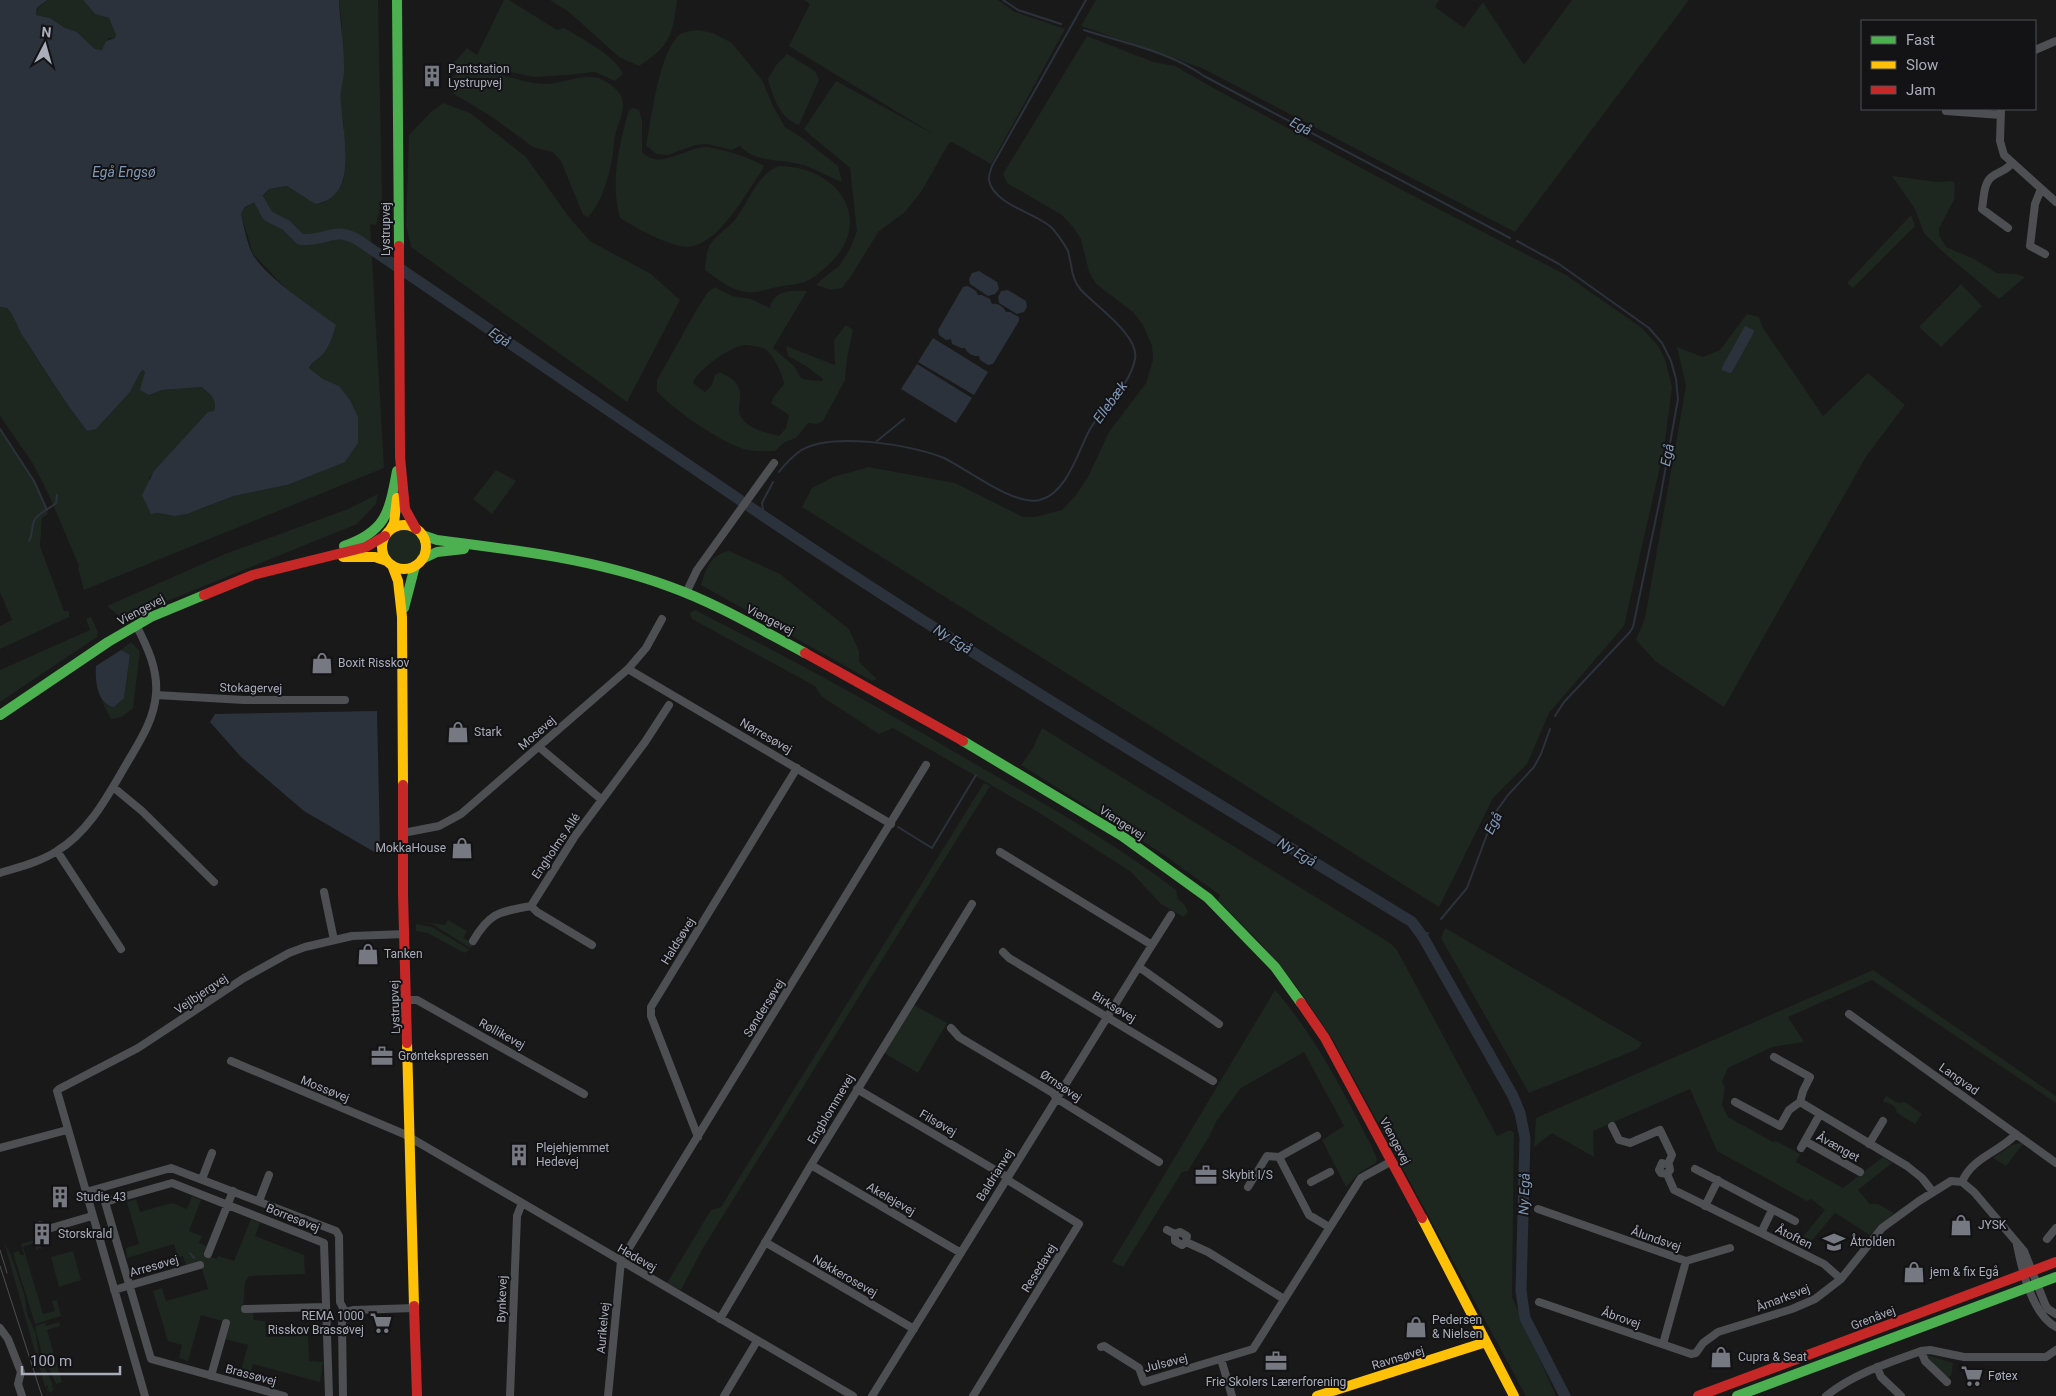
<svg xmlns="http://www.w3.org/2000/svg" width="2056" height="1396" viewBox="0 0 2056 1396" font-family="Roboto,sans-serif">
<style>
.green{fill:#1e2620;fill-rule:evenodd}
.water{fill:#2b323b}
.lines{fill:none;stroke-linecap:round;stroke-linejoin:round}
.stream{stroke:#2b323b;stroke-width:2}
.river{stroke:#2b323b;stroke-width:11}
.street{stroke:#4e4f53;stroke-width:8}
.fast{stroke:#4caf50;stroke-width:10}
.slow{stroke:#ffc107;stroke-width:10}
.jam{stroke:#c62828;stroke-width:10}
.tram{stroke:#4e4f51;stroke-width:1}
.labels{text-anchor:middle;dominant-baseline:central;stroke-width:4;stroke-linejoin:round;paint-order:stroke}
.poi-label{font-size:12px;fill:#aaadba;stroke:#131315;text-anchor:start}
.street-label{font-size:12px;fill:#aaadba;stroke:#131315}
.water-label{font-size:14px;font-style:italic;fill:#8098b6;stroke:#131315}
</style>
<rect width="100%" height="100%" fill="#191919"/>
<path class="green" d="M47,0H83L95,14L109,18L116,35L115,38H109L102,50L95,49L77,32L65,28L50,18L36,15L38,8Z
M339,0H378L382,199L376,225L370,224L384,468L84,590L78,568L79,566L49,495L32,462L0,416V307L7,308C15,316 18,328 24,338C44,370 64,401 87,431L130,392L140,373L144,370L146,372L148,395L162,390L203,387L214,399L216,404L214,411L188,435L149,478L155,514L158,513L174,516L204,508L234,496L287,485L339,387L323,379L309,368L311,364L323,354L332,337L253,254L241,214C247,202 261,202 269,189L287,186L315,204L322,203L333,196L343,181L344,173V127L340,102L342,26Z
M504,0H509L557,30L564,28C582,39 615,55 623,74L615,81L595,72L567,75L535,77L484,67L467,66L449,68L467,48L477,55Z
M550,0H677C673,34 670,47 639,66L619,57L569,12Z
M804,0H998L1015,12L1065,29L991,164L952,142L949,143L921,192L904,213L879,231L851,276L842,288L831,290L816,285L821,280L839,266L850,249L857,231L850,168C835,154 818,143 804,129L836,81L935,135L789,46L810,4Z
M1096,0H1439L1435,7L1464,28L1483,2L1524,65L1572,0H1689L1515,232L1202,68L1081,26Z
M698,30L713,33L732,43L762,80L773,106L785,127L801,137L838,166L842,182C829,177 816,169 803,165C781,158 757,164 740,146L732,150L707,144L695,145L668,155L656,154L646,145C652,116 658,59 677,37C682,31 691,31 698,30Z
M1087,36L1153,62L1175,66L1208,85L1406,192L1566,275L1642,328L1658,346L1665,359L1672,387L1664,449L1624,626L1549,713L1527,764L1493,798L1439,907L802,507L812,488L833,477L869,467L955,483L1023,517H1035L1062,510L1076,495L1088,477L1109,432L1146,383L1153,360L1152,346L1143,325L1133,312L1096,284L1089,272L1081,239L1073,227L1062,215L1007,183L1003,174Z
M787,54L815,71L819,80L799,125C780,119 773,97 768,79L777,64Z
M471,70C478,71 486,71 493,73C511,77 528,84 546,84C561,83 578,76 591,77C601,77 615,86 620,94C629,108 615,128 614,142C613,164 604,201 588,217L583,215L561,161L553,152L533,147L492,117L454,94L447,81L459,72Z
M443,103L470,113L526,157L569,217L590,241L651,274L680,300L627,402L411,247L406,225L409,135L431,112Z
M633,108L639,110L642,120V152C661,172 687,145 708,147C723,149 751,158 764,166L761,172C744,196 714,254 680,246C659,241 638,229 620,218C610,182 619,145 629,110Z
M779,166C838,166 878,222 826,267C819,273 813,279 804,282C796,285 787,285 778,287C770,288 763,291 756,292C735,294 720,281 705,270C706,262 706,253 709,247C714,236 726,230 733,222C748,205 756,174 779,166Z
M1892,176L1937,182L1953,181L1955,184L1954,200L1939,228V235L1946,247L1974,259L1997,273L2016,274L2025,277L1999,299L1942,251L1924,233L1915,209Z
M1911,215L1915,226L1853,288L1847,283Z
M1961,284L1982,306L1941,347L1919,327Z
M715,287L732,296L751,299L770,308C773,290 792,290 807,291L773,348L795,367L801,378L807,380L822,381L823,379L806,366L788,356L786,346L835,365L834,340L846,325L853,330L847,358L845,380L823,421L817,424L808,423L796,438L785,442L775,451C765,451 753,452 744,449C722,443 672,409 657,391V380L697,309L708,292ZM745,345C751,346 760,346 765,349C773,354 783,375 784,384L774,396L771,403L789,415L786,428L779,436C766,433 740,427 739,410C739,401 743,391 736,383C733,379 725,375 720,372L715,375L712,385L705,392L693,383C697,370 731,346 745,345Z
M1747,314L1759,317L1763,328L1823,416L1868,373L1905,405L1867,455L1724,707L1655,661L1636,640L1645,618L1686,386L1677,347L1703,357L1720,350Z
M0,430L34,481L48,514L42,518L40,546L64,611H69V617L0,649V626L12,620L0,592Z
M496,470L516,481L492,514L473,499Z
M378,494L376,504L357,524L123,619L107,606L225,554L348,509Z
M386 547a18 18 0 1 1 36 0a18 18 0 1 1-36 0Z
M729,551L780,574L849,629L859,651V662L877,679L872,681L701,585C706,568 710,555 729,551Z
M695,610C794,660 891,714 987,771C1052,808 1117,845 1176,890L1178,899L1185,905L1188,912L1183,917L1161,904L1131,872L1041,814L893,728L879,734L821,696L815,686L692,619L690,613Z
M91,617L98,632L97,637L0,702V670L90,630L86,619Z
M131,642L140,651L133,708L122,717L111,719L101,700L108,706L124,698L130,655L121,650Z
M1042,728L1390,943L1397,950L1497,1136L1510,1130L1514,1133L1512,1297L1556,1396H1526L1332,1038L1297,987L1261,944L1218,900L1220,895L1158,851L1021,765L1033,748Z
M984,783L990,786L703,1248L681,1290L667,1283L711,1210L721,1207Z
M448,920L467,931L463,938L476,944L470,948L432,924L416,921L445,925Z
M416,924L432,927L470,950L464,953L428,933L416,931Z
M1445,928L1642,1043L1638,1049L1529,1093L1441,938Z
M1873,970L2056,1096V1103L1872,980L1788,1017L1804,1042L1772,1047L1728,1068L1722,1082L1725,1087L1722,1105L1728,1117L1773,1142L1776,1141L1800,1154L1796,1162L1843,1188L1883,1157L1892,1163L1858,1190L1870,1204H1878L1894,1213L1870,1235L1835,1213L1808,1245L1801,1239L1825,1210L1811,1199L1807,1201L1717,1151L1690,1089L1593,1131L1594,1157L1552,1133L1534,1147L1536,1118Z
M1275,990C1316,1037 1343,1091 1371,1145L1377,1159L1376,1163L1359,1173L1346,1187L1322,1140L1344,1126L1304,1052L1241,1088L1217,1120L1209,1137L1188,1171L1182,1172L1123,1267L1112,1262Z
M914,1005L947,1023L918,1073L884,1053Z
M1886,1096L1898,1103L1905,1102L1922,1114L1915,1124L1897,1113C1896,1104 1889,1104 1883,1101Z
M2021,1143L2023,1144L2006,1166L1993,1158L2012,1145Z
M192,1196L201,1200L189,1231L202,1236L199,1243L207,1246L204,1254L217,1259L218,1256L234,1261L251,1219L260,1223L255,1236L304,1255L305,1274L249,1276L245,1282L243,1312L253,1313L254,1320L265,1321L266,1337L308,1336L309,1361L323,1362L320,1382L253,1364L250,1377H239L248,1345L225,1339L229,1323L201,1315L188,1361L179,1358L182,1345L168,1341L153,1291L162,1288L166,1301L208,1289L200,1262L186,1265L183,1256L178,1257L174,1244L127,1258L126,1248L139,1244L127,1202L136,1199L140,1212L172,1203L187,1209Z
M34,1240L35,1243L40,1242L42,1249L39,1248L37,1251L34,1243L23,1247L43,1314L55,1311L52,1301L59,1299L57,1301L61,1316L35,1324L13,1253L19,1251L20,1255H24L21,1244Z
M4,1242L11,1255L25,1297L27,1314L36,1334L39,1355L53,1385L51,1386L54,1388L51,1393L47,1390L48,1386L45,1387Z
M73,1251L81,1280L59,1287L51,1257Z
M59,1322L60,1326L47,1330L62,1382L56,1384L41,1351L35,1326L45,1323L46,1326Z
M1927,1355L1953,1363L1951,1376L1946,1378L1926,1356Z"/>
<path class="water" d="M0,0H47L37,8L36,15L50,18L65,28L77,32L95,49L102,50L106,41L115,38L116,35L109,18L95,14L83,0H339C340,22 344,44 344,66C345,78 339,91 341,104C343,126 350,165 341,185C337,195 326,203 315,204L287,186L269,189L259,200L245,207L241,214C244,226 247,244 253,255C271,282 310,305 336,325C333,335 330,344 324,353C319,359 312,361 309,368L323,379L339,386L350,400L358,417V443L345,462L287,485L234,496L187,514L174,516L158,513L151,514L142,495L154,471L208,412L214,411C218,399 210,395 202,387L162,390L149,395L140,390L145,372L143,370L140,373L130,392L96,429L87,431C63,400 43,367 22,335C17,326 14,315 7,308L0,307Z
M979,271L997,282L999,289L995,294L988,296L970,284L969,279L972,273Z
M968,286L976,291L978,295H982L990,299L992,304C998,303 1003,306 1006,312H1010L1019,317V321L993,364L988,365L980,360L979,356C973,357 967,353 965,348H961L952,344L951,339L946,340L939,335L938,330L963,287Z
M1008,290L1026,301L1027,307L1024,312L1017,314L999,303L998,297L1001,291Z
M1745,326L1754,330L1753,334L1732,372L1729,373L1722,370V367Z
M933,338L988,372L974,395L918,362Z
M917,364L972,398L956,423L901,389Z
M121,650L130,655L124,698L114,707C97,705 95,680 96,666Z
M377,711L380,845L376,853L304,811L241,757L210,722L215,714Z"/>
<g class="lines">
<path class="stream" d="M1003,0L1018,10L1061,24
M1084,30C1124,43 1170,52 1204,76L1510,238
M1517,241L1559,264L1649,328L1662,343L1671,361L1676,379L1678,399L1660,499L1633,627L1630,632L1564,702L1555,716
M0,429L34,481L47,510
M877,441L904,419
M779,472C785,464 792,457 800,451C830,431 913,445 944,458C967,469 1013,506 1040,500C1065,494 1077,456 1087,435C1099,408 1129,390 1135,359C1140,336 1095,305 1081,290C1071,279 1072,265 1068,251C1065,245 1056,232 1051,227C1035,213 993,204 989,180C988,176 991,170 992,166L1086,0
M764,516L762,503L773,482
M29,541C33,534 31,528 34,521C37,513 50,509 56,503L57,495
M898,827L932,848L976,775
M1441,919L1467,888L1495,813L1508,795L1534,767L1541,754L1550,729
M1423,937L1428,933
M190,1253L194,1258"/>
<path class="river" d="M259,200L268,216L286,225L300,239C325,243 333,225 358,240L740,500
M750,507C966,653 1190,786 1412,922L1423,937L1513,1096L1520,1113L1525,1138L1521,1291L1525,1318L1565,1396"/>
<path class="street" d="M2035,50L2056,41
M2001,109L2000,141L2004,155L2056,202
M1946,111L2001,115
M2041,189L2035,204L2030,246L2045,254
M2008,228L1982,209C1984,199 1983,182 1993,176C2000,171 2006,171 2012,163
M686,593L697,570L774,463
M628,669L891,824
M156,695L244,700H345
M539,747L602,800
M113,787L142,811L214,882
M403,833L439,826L461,814L628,669L646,648L662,619
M57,851L121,949
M0,873C19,867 40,862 57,851C90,831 108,795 127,763C140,741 154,720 156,694C158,669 147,646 136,625
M324,892L334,940
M531,906L575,836L645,742L669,705
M473,941C490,912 499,912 531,906L537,912L592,945
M1152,945L1171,915
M1003,952L1009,958L1213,1081
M1139,967L1219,1024
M407,1000H417L584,1094
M1849,1014L2056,1163
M951,1028L959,1037L1053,1093L1056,1098L1159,1162
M231,1061L404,1134L853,1396
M857,1089L1007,1177
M1735,1102L1780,1126L1789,1110L1800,1102L1803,1091L1810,1077L1774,1057
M1800,1102L1907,1166L1922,1178L1933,1192
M1612,1126L1619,1140L1630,1143L1660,1130L1672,1155L1668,1164
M698,1137L651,1016V1007L797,768
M1805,1141L1860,1172
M1869,1144L1883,1121
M0,1148L67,1130
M1801,1148L1820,1114
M1279,1157L1309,1215L1329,1227
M811,1165L961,1253
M1695,1169C1729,1186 1761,1204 1795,1221
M1667,1174L1670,1170L1669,1165L1662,1163L1659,1170L1661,1173L1667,1174L1674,1190L1824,1264L1841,1279
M202,1179L212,1153
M1311,1182L1330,1172
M1962,1182C1972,1157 2000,1152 2016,1134
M1248,1187L1267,1156L1279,1157L1317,1136
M86,1192L171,1168L336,1231L339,1236L340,1302L345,1312
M259,1201L269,1175
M1705,1206L1718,1180
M1538,1209L1686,1261L1663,1344
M40,1225L41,1231L92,1216
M1167,1230L1175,1234L1180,1232L1187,1236L1186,1242L1208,1252L1284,1299
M1761,1233L1772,1210
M1175,1234V1241L1182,1245L1186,1242
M2047,1239L2056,1228
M765,1242L914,1329
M2017,1245C2022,1270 2032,1314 2056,1327
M208,1254L233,1191
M1686,1261L1730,1248
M114,1290L200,1265
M1539,1302L1691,1354L1696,1353L1703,1343L1718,1332L1792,1309L1815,1299L1841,1279L1882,1228L1919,1201L1951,1181L1962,1182L1974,1192L2024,1251L2045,1304L2048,1309L2056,1314
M245,1309L326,1307
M345,1312L354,1310L414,1308
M720,1319L811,1165L972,904
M0,1328L8,1339L21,1372L18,1384L22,1396
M1101,1347L1104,1346L1139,1368L1144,1382L1253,1349L1361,1178L1392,1161
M1921,1351L1925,1361L1947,1382
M1221,1359L1232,1396
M1877,1367L1881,1377L1901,1396
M211,1376L226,1323
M145,1396L57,1091L59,1089L138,1048L244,978L289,953L305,947L352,936L405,934
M284,1396L151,1359L105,1202L172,1183L324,1243L329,1396
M343,1396L342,1323L345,1312
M510,1396L517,1216L522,1203
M608,1396L621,1261L926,765
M724,1396L757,1341
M872,1396L1152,945L1000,852
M973,1396L1079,1224L1006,1179
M1826,1396C1853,1374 1888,1363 1921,1351L1930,1350L1964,1357H2046L2056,1350"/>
<path class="fast" d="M397,0L399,246
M422,535L437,540C516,550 593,559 668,586C716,603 761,630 805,653
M344,546C387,531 389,512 397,471
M422,559L437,552L464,549
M404,608L415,566
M0,715L108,642L151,617L204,595
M963,741L1122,836L1208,898L1275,967L1301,1003
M1737,1396L2056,1277"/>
<path class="slow" d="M382 547a22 22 0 1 1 44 0a22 22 0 1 1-44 0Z
M390,530L394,523L397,498
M343,557H375L387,561
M392,565L398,581L402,617L403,785
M407,1043L414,1306
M1422,1218L1514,1396
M1317,1396L1486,1342"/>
<path class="jam" d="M399,246L400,457L405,509L416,529
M204,595L253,575L366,547L385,536
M805,653L963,741
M403,785V894L407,1043
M1301,1003L1325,1038L1422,1218
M414,1306L417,1396
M1698,1396L2056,1262"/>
<path class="tram" d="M0,1250L7,1273
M0,1266L42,1396"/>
</g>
<defs>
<g id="building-bare" transform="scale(1.725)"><path d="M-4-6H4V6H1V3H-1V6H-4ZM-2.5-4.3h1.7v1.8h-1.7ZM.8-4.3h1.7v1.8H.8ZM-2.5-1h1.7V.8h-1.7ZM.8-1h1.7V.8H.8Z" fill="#777982" stroke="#131315" stroke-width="2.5" paint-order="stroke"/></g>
<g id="shop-bare" transform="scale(1.725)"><path d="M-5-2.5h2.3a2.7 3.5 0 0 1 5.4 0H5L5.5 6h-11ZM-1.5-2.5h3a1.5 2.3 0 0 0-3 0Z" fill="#777982" stroke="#131315" stroke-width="2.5" paint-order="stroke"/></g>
<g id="office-bare" transform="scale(1.725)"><path d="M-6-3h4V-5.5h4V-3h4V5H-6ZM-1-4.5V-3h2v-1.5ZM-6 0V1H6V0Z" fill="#777982" stroke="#131315" stroke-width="2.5" paint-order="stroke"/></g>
<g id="school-bare" transform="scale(1.725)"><path d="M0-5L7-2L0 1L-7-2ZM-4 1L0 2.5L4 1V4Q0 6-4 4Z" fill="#777982" stroke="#131315" stroke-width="2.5" paint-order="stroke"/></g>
<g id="supermarket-bare" transform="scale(1.725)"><path d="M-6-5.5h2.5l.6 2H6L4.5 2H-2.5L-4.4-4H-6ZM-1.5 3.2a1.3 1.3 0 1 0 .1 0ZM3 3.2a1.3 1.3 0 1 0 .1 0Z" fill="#777982" stroke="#131315" stroke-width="2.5" paint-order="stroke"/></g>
</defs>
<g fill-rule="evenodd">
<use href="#building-bare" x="432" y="76"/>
<use href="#shop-bare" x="322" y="663"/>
<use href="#shop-bare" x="458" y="732"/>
<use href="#shop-bare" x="462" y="848"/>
<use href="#shop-bare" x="368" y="954"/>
<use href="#office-bare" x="382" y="1056"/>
<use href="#building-bare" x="519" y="1155"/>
<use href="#office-bare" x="1206" y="1175"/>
<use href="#building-bare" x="60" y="1197"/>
<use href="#shop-bare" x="1961" y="1225"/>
<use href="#building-bare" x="42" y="1234"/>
<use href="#school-bare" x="1834" y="1242"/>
<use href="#shop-bare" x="1914" y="1272"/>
<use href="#supermarket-bare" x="381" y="1323"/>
<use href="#shop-bare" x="1416" y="1327"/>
<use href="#shop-bare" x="1721" y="1357"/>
<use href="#office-bare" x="1276" y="1361"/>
<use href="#supermarket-bare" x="1972" y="1376"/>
</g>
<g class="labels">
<g class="poi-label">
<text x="448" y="69">Pantstation<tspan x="448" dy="14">Lystrupvej</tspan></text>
<text x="338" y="663">Boxit Risskov</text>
<text x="474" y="732">Stark</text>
<text x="446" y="848" text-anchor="end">MokkaHouse</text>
<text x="384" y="954">Tanken</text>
<text x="398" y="1056">Grøntekspressen</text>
<text x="536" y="1148">Plejehjemmet<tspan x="536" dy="14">Hedevej</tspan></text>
<text x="1222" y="1175">Skybit I/S</text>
<text x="76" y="1197">Studie 43</text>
<text x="1978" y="1225">JYSK</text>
<text x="58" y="1234">Storskrald</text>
<text x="1850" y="1242">Åtrolden</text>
<text x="1930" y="1272">jem &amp; fix Egå</text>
<text x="364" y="1316" text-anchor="end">REMA 1000<tspan x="364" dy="14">Risskov Brassøvej</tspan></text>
<text x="1432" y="1320">Pedersen<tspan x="1432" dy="14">&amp; Nielsen</tspan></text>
<text x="1738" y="1357">Cupra &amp; Seat</text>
<text x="1988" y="1376">Føtex</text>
<text x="1276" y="1382" text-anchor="middle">Frie Skolers Lærerforening</text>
</g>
<g class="street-label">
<text transform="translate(386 229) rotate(-90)">Lystrupvej</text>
<text transform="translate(141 610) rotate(-28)">Viengevej</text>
<text transform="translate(770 620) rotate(27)">Viengevej</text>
<text transform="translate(251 688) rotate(1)">Stokagervej</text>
<text transform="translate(537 733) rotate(-41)">Mosevej</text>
<text transform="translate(766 736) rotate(30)">Nørresøvej</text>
<text transform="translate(1122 823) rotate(33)">Viengevej</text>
<text transform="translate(556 846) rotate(-56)">Engholms Allé</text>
<text transform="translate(678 941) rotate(-58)">Haldsøvej</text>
<text transform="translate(201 994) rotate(-34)">Vejlbjergvej</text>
<text transform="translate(395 1007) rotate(-92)">Lystrupvej</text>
<text transform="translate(1114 1007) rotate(31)">Birksøvej</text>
<text transform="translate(764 1008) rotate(-58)">Søndersøvej</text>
<text transform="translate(502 1034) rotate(29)">Røllikevej</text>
<text transform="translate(1959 1079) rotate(35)">Langvad</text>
<text transform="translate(1061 1086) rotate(34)">Ørnsøvej</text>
<text transform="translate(325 1089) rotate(22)">Mossøvej</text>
<text transform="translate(831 1109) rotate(-59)">Engblommevej</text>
<text transform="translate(938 1123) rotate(30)">Filsøvej</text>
<text transform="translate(1395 1141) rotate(62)">Viengevej</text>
<text transform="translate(1838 1147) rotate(29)">Åvænget</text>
<text transform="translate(995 1175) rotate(-58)">Baldrianvej</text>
<text transform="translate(891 1199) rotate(30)">Akelejevej</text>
<text transform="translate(293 1218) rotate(22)">Borresøvej</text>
<text transform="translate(1794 1237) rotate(26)">Åtoften</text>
<text transform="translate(1656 1239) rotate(19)">Ålundsvej</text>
<text transform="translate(637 1258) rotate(30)">Hedevej</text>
<text transform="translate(154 1266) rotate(-16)">Arresøvej</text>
<text transform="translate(1039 1268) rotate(-58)">Resedavej</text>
<text transform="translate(845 1276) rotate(30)">Nøkkerosevej</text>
<text transform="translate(1783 1298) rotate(-21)">Åmarksvej</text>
<text transform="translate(502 1299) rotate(-88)">Bynkevej</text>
<text transform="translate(1621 1318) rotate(19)">Åbrovej</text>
<text transform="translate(1873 1318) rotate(-21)">Grenåvej</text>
<text transform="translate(603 1328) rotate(-85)">Aurikelvej</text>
<text transform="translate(1398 1358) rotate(-17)">Ravnsøvej</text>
<text transform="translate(1166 1363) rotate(-14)">Julsøvej</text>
<text transform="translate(251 1375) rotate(15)">Brassøvej</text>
</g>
<g class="water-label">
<text transform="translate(1301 126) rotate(28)">Egå</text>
<text x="124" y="172">Egå Engsø</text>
<text transform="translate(500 337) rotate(34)">Egå</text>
<text transform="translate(1110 402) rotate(-54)">Ellebæk</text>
<text transform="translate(1667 455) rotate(-79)">Egå</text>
<text transform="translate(953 639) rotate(32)">Ny Egå</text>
<text transform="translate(1493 823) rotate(-64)">Egå</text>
<text transform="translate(1297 852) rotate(31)">Ny Egå</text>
<text transform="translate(1524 1194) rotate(-88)">Ny Egå</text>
</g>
</g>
<rect x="1861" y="20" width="175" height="90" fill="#131315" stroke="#4f5157"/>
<rect x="1871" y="36" width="25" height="8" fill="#4caf50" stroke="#4f5157"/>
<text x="1906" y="45" font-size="15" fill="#aaadba">Fast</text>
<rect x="1871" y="61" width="25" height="8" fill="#ffc107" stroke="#4f5157"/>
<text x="1906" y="70" font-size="15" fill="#aaadba">Slow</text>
<rect x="1871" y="86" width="25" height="8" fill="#c62828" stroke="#4f5157"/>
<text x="1906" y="95" font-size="15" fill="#aaadba">Jam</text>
<g transform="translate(45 45) rotate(6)" stroke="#131315" stroke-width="4" paint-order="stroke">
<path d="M0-4L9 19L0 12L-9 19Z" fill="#aaadba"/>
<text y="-8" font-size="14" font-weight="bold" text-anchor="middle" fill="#aaadba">N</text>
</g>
<path d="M22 1366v8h98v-8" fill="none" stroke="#aaadba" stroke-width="2.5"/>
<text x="30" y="1366" font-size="15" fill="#aaadba" stroke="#131315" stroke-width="4" paint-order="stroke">100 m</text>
</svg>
